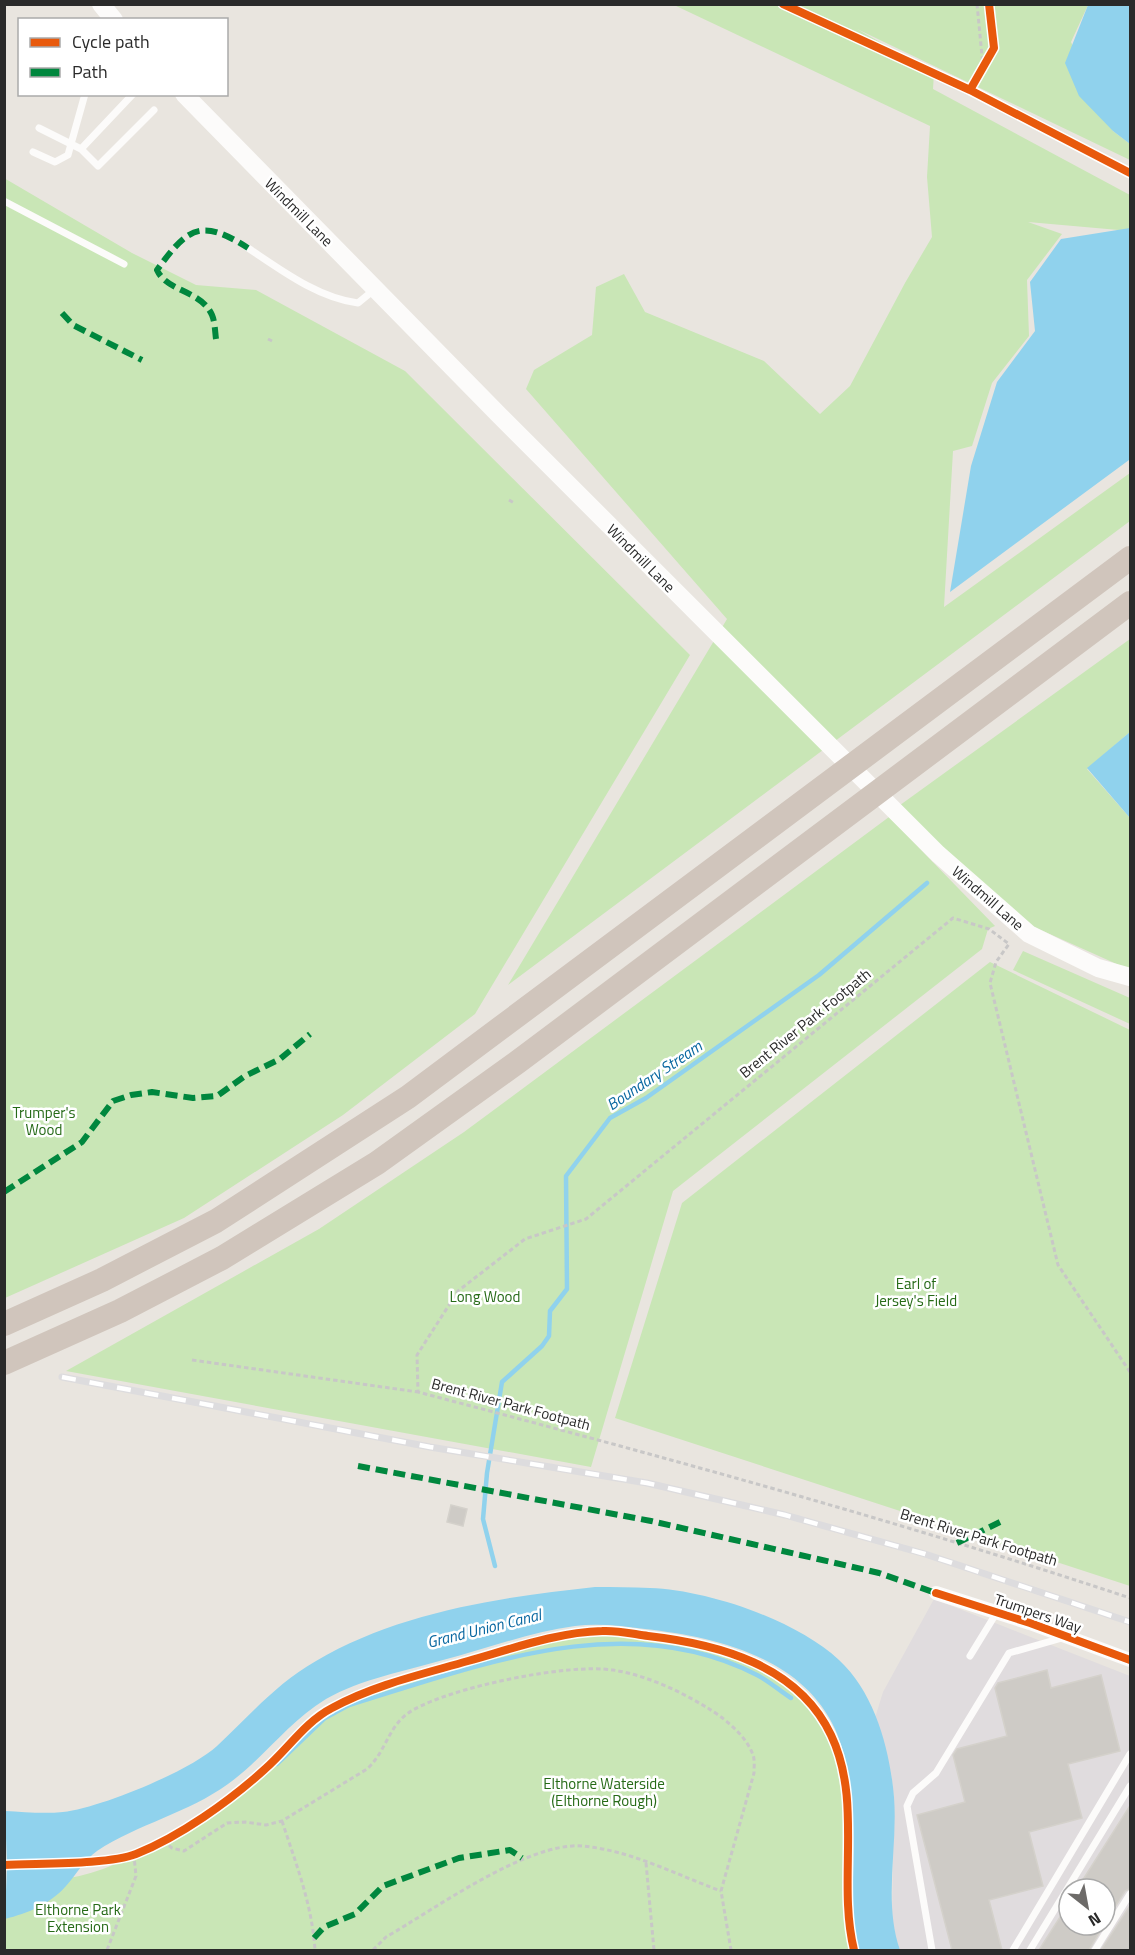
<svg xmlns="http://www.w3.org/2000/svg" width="1135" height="1955" viewBox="0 0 1135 1955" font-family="'Titillium Web',sans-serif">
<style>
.industrial{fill:#e0dcde;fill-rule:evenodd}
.green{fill:#c9e6b6}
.water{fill:#90d2ed}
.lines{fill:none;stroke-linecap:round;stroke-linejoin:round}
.stream{stroke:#90d2ed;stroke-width:4.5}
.building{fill:#cecbc6;stroke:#d4d1cb;stroke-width:1.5}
.path{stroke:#c8c7c7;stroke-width:3;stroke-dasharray:4.5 3;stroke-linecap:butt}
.service{stroke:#fcfbfa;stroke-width:7}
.minor{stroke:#fcfbfa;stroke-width:14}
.secondary{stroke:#fcfbfa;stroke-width:18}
.motorway{stroke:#d0c5bc;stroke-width:24}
.rail-casing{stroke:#dddcde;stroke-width:7}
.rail{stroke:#fff;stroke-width:4.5;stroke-dasharray:14;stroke-linecap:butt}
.quiet{stroke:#00873e;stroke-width:6;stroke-dasharray:12 6;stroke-linecap:butt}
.cycleway-casing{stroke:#fff;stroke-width:11}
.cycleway{stroke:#e8590c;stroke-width:8}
.labels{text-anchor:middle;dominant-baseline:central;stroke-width:5;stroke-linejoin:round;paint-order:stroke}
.street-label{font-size:15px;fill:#2a2a2a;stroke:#fff}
.park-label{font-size:15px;fill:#266a17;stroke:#fff}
.water-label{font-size:16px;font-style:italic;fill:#0867a0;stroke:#fff}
</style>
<rect width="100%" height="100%" fill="#e9e5df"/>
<path class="industrial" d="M934,1599L1130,1676V1950H900L894,1933L892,1914L894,1799L891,1773L875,1718L883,1692ZM1069,1889H1105V1925H1069Z"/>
<path class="green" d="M674,5H1088L1071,42L1113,131L1130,144V160L857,29L934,73L933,89L1130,195V231L1028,222L1062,234L1027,280L1029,336L992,383L972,446L953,451L944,607L1130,473V521L508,985L727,619L526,389L534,370L592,335L596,287L624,274L645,312L764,361L820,414L850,386L905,283L932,237L927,177L930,126Z
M4,178L132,253L196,285L256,290L405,371L690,655L475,1014L343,1115L184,1218L5,1298Z
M1130,639V732L1087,769L1130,818V970L1032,926L896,808Z
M889,817L995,926L988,929L982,949L673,1191L591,1467L66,1371L319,1229L464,1132Z
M1023,951L1130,998V1024L1013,970Z
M990,962L1130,1030V1586L615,1418L682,1203Z
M603,1631C689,1641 809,1651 838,1752C845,1776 847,1803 848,1828C850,1869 844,1911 854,1950H5V1889C36,1883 73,1880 103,1869C161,1848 213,1810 262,1772C287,1752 303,1724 332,1708C350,1698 372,1692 391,1685C460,1660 531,1642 603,1631Z"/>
<path class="water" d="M1088,5H1130V144L1113,131L1079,96L1065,63Z
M1130,228L1129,460L950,592L971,466L997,382L1035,331L1030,282L1061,239Z
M1130,732V818L1087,768Z
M595,1587C614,1587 632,1587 650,1588C708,1590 796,1620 839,1660C875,1693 890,1750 894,1797C898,1848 883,1901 900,1950H858C851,1928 853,1903 853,1880C854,1831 855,1775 835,1729C802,1657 716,1637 645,1629C622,1626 598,1623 575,1626C530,1632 486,1649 443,1660C405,1671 361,1679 326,1699C288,1722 263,1759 228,1784C188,1813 138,1824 97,1851C84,1860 76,1875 66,1886C49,1905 28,1913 5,1919L7,1865L5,1811C24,1812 44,1814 63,1812C100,1808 190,1771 217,1746C249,1716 277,1683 316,1661C399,1612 502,1597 595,1587Z"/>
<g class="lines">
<path class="stream" d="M495,1566L483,1519L487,1473L502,1382L542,1346L549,1336L550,1311L567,1289L566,1176L610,1118L646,1098L819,975L927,883
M277,1764L325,1718L349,1705C480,1665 625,1607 757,1675C769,1681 780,1691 791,1698"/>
</g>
<path class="building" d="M451,1505L467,1509L463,1526L447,1522Z
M1047,1670L1051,1688L1101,1675L1120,1751L1068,1764L1082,1818L1029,1832L1043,1886L989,1900L1002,1950H952L917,1815L965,1802L953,1755L957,1749L1007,1736L995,1688L998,1683Z
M1131,1804V1888L1125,1891L1105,1923V1889H1077Z
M1069,1903V1925H1104L1089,1950H1039Z
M1131,1904V1950H1101Z"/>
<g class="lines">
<path class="path" d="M977,4L983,66
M268,339L274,342
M509,500L514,503
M192,1360L418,1392
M1130,1372L1058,1265L990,983L996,962L1009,944L989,929L953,918L586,1219L525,1239L458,1291L417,1355L418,1392C657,1455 896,1520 1130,1598
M282,1821C296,1864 312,1904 315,1950
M163,1841L172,1848L184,1851L227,1823L245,1822L266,1825L282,1821L367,1769C387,1751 388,1724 413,1710C453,1687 568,1663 613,1670C645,1675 678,1690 706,1707C723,1717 746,1735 753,1755C755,1760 754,1768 754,1773L721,1891L731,1950
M646,1863L654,1950
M4,1865C38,1863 108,1865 136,1854C179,1837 230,1801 265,1769C288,1749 305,1722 332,1708C374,1685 423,1674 468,1661C511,1649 558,1632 602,1631C617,1630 633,1634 648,1636C718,1644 798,1665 831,1735C863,1802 837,1881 854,1950
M107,1950L136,1876L134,1856
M373,1950L386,1937C435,1909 527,1842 582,1846C630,1850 677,1875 721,1891"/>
<path class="service" d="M85,94L71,144L81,149L98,166L154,110
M81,149L133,94
M33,152L55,162L68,155L71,144L39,128
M4,201L124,264
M248,248C281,270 318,298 358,303L375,289
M970,1656L997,1612
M932,1950L907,1806L913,1793L936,1773L1009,1653L1062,1638
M1013,1950L1130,1754
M1030,1950L1130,1786
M1095,1950L1130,1894"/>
<path class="minor" d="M936,1593L1030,1623L1130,1660"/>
<path class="secondary" d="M101,4L114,20
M184,94L500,416L938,854L1029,934L1098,968L1130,977"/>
<path class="motorway" d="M4,1324L102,1280L216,1221L408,1097L1130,558
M4,1363L120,1311L222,1258L377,1163L519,1061L1130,603"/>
<g class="rail-casing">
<path id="rail" d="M62,1377L430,1447L647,1483L785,1515L925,1554L1130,1622"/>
</g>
<use href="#rail" class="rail"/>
<path class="quiet" d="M62,313L73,325L142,360
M216,339C215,332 215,322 212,315C201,290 167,292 157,270C188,227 201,218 248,248
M4,1192L82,1142L113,1101L131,1095L152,1092L193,1098L217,1096L245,1076L280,1059L310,1034
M358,1466L651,1521L879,1573L936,1593
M957,1543L1000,1522
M314,1938L324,1927L355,1914L383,1886L459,1858L510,1850L522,1858"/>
<g class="cycleway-casing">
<path id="cycleway" d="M783,4L970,90L1130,173
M970,90L994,48L989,4
M936,1593L1030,1623L1130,1660
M4,1865C38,1863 108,1865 136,1854C179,1837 230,1801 265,1769C288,1749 305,1722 332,1708C374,1685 423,1674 468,1661C511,1649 558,1632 602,1631C617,1630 633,1634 648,1636C718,1644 798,1665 831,1735C863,1802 837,1881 854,1950"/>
</g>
<use href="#cycleway" class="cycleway"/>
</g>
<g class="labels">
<g class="street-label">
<text transform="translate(299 212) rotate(45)">Windmill Lane</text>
<text transform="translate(641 558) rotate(45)">Windmill Lane</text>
<text transform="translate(988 898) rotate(41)">Windmill Lane</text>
<text transform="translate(805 1023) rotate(-39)">Brent River Park Footpath</text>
<text transform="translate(511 1404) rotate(15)">Brent River Park Footpath</text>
<text transform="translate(979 1537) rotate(17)">Brent River Park Footpath</text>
<text transform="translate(1038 1613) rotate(19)">Trumpers Way</text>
</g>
<g class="park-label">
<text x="44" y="1112">Trumper's<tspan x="44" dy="17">Wood</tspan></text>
<text x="916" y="1283">Earl of<tspan x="916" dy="17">Jersey's Field</tspan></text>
<text x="485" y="1296">Long Wood</text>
<text x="604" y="1783">Elthorne Waterside<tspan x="604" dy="17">(Elthorne Rough)</tspan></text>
<text x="78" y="1909">Elthorne Park<tspan x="78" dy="17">Extension</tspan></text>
</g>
<g class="water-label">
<text transform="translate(654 1075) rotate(-34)">Boundary Stream</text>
<text transform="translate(484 1628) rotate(-14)">Grand Union Canal</text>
</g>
</g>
<rect width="1135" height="1955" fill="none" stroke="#2a2a2a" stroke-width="12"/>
<rect x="18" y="18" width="210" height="78" fill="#ffffff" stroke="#aaaaaa" stroke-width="1.5"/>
<rect x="30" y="38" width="30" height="9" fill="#e8590c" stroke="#aaaaaa" stroke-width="1.5"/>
<text x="72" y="48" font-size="18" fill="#2a2a2a">Cycle path</text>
<rect x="30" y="68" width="30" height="9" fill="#00873e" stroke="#aaaaaa" stroke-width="1.5"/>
<text x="72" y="78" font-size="18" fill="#2a2a2a">Path</text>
<g transform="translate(1087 1907) rotate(149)"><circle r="28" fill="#ffffff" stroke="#aaaaaa" stroke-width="1.5"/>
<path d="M0-4.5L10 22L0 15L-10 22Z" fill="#6d6b69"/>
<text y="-9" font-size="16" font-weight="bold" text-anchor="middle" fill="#2a2a2a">N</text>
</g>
</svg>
